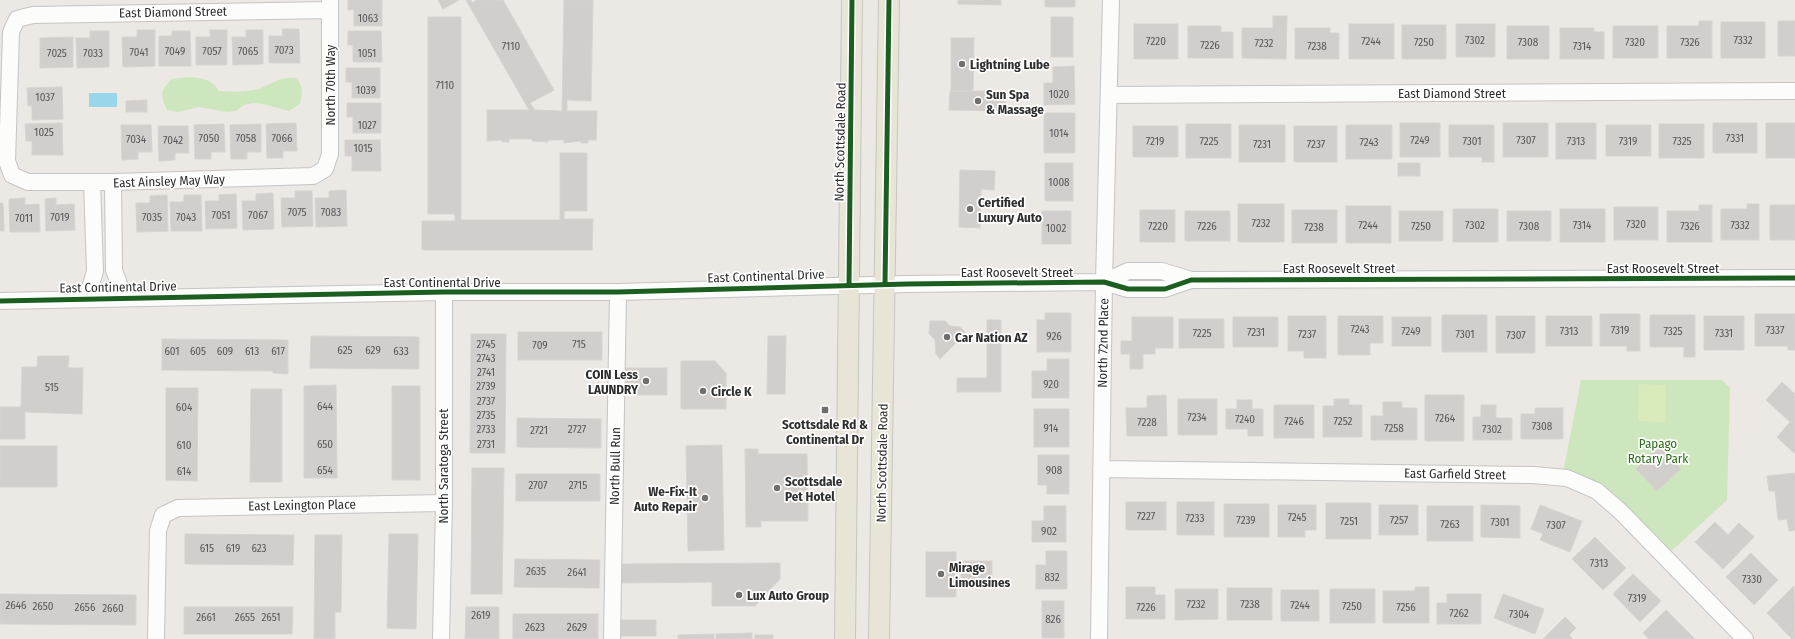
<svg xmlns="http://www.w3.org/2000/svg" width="1795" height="639" viewBox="0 0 1795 639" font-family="'Fira Sans Condensed',sans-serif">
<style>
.green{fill:#cee6be}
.pitch{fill:#d9eabb}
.water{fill:#99d6ec}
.building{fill:#d1cecb;stroke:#d7d4d0}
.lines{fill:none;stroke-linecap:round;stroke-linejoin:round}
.minor-casing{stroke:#c5c4c5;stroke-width:18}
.major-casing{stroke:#c6c5c4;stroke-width:22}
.minor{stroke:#fcfcfb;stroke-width:16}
.major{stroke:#e8e4d6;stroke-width:20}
.cycleway-casing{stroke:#fff;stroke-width:8}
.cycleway{stroke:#1b5e20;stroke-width:5}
.poi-dot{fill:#706f6e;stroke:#fff;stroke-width:1.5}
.labels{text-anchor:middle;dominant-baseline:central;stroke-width:3.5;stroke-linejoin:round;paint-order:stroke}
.number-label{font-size:11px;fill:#585857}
.street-label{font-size:13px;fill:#2e2e2e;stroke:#fff}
.poi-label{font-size:13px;font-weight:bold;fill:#2e2e2e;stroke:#fff;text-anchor:start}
.park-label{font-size:13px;fill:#2c6e1b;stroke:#fff}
</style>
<rect width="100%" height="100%" fill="#ece8e4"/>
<path class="green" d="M189,77C203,78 211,79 219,91C230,92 243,92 254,90C272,86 274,77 296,78C304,86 302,93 300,104L289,111L263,104L253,103L244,105L236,111L227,112L199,107L178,112L167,110C160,94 160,91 172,79Z
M1581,380H1722L1730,388L1727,500L1665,557L1619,509L1562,478Z"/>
<path class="pitch" d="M1639,384L1666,385L1665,422L1638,421Z"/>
<path class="water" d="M89,93H117V107H89Z"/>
<path class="building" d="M348,0H382V26H354V10H348Z
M438,0H459L443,9Z
M466,0H471L472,3L477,0H503L554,90L530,103L535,110L562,111L564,0H593L591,101L567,100V111H597L596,140H588V143H581V141L564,143V140H548V142L532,141V139H509V142H502V140L487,141V110H529Z
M958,0H1001V5L958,4Z
M1045,0H1075V7H1045Z
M1273,16H1287L1286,59L1242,58V28H1273Z
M428,17H461V220H560V153H587V211H564V219H593L592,250H422V221H455V214H428Z
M1051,17H1073V57H1051Z
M1699,21H1712V58H1667V26H1699Z
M1778,21H1795V56H1778Z
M1721,22H1765V58H1721Z
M1134,24H1178V59H1134Z
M1349,24H1394V59H1349Z
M1456,24H1495V57H1456Z
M1402,25H1446V59H1402Z
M1188,26H1221V32H1233V58H1188Z
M1507,26H1549V59H1507Z
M1613,26H1658V58H1613Z
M1295,28H1330V33H1339V59H1295Z
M1560,28H1594V32H1604V59H1560Z
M282,29H299L300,63H269V36H283Z
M137,30H155V66L123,67L122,37H137Z
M210,30H227V65H196V37H210Z
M246,30H263V64L233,65L232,37H246Z
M90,31H109V67L77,68L76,38H90Z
M172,31H190L191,66H159V36H172Z
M348,31H381L382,62H353V45H348Z
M73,37V67L40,68V38Z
M951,38H974L973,91H951Z
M1074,66L1075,104L1044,105V83H1053V67Z
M346,68H380V98H352V82H346Z
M62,87L63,119L32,120V106H28L27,88Z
M950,91H1006V111L949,110Z
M147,100V112H126V101Z
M347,103H381V133H353V117H347Z
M1044,113H1075V153H1044Z
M62,123L63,155H32V141H26L25,124Z
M296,123L297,151H283V158H267L266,124Z
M1400,123H1440V157H1400Z
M1503,123H1548V157H1503Z
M1556,123H1596V159H1556Z
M1713,123H1757V153H1713Z
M1766,123H1795V158H1766Z
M224,124L225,152H211V159H195L194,125Z
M261,124V152H247V159H231L230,125Z
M1186,124H1231V158H1186Z
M1659,124H1704V158H1659Z
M121,125H151L152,152H138V159L122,160Z
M1239,125H1285V162H1239Z
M1346,125H1392V159H1346Z
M1449,125H1494V162H1482V157H1449Z
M1606,125H1651V156H1606Z
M158,126H188L189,153H175V160L159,161Z
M1133,126H1178V157H1133Z
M1294,126H1337V162H1294Z
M345,140H380L381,171H352V156H345Z
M1045,163H1073V201H1045Z
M1398,163H1420V176H1398Z
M960,170L995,171L994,190L981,189L980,228L959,227Z
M346,190L347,226L316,227L315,198H329V191Z
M295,191H312L313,226L282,227L281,198H295Z
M273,193L274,229L243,230L242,201H256V194Z
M236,194L237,228L206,229L205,201H219V195Z
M167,195L168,231L137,232L136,203H150V196Z
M184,195H201L202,231H171L170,202H184Z
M25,198V205L39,204L40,232H10L9,199Z
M56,198V205L74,204L75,230L46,231L45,199Z
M0,203H3L4,231H0Z
M1238,204H1284V242H1238Z
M1747,204H1759V240H1721V209H1747Z
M1699,205H1712V242H1667V211H1699Z
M1770,205H1795V240H1770Z
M1346,206H1391V243H1346Z
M1614,207H1658V240H1614Z
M1453,209H1498V242H1453Z
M1560,209H1605V242H1560Z
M1140,210H1175V242H1140Z
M1292,210H1337V243H1292Z
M1042,211H1071V244H1042Z
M1185,211H1230V241H1185Z
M1399,211H1443V241H1399Z
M1507,211H1551V241H1507Z
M1045,313H1071V352H1037V320H1045Z
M1600,314H1640V351H1627V346H1600Z
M1755,314H1795V350H1788V346H1755Z
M1442,315H1487V352H1442Z
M1650,315H1695V357H1684V347H1650Z
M1288,316H1326V358H1304V351H1288Z
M1338,316H1383V343H1370V355H1338Z
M1496,316H1535V353H1496Z
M1546,316H1592V346H1546Z
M1704,316H1744V350H1704Z
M1132,317H1173V348H1155V354H1143V369H1130V354H1121V341H1132Z
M1233,317H1278V347H1233Z
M1392,317H1431V346H1392Z
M1179,319H1224V348H1179Z
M987,320H1001V392H957V378H987Z
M930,321H945L950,326L960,327L966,333L940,359L936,354L935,340L929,334Z
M518,332H602V360H518Z
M471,334H506L505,453H470Z
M311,336L419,337V369L310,368Z
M768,336H786L785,394H767Z
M162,339L288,340V374L273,373V371L162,370Z
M38,356H69L68,368H83L82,414L25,412V439H0V407H21L22,367H37Z
M1047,359H1069V398H1032V371H1047Z
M681,361H715L726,373V409H681Z
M626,368H667V395H626Z
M1782,382L1795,394V454L1777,437L1790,422L1766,400Z
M336,385L337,478H304V386Z
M392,386H420V480H392Z
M166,388H198L197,481L166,480Z
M251,389H282V482H250Z
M1166,395L1167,436H1127L1126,408H1147V396Z
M1425,395H1464V441H1425Z
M1178,399H1217V435H1178Z
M1334,399H1349V405H1362V437H1323V406H1334Z
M1237,400H1252V409H1263V436H1248V429H1226V409H1237Z
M1383,402H1402V408H1417V440H1371V416H1383Z
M1274,405H1314V438H1274Z
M1481,405H1496V418H1512V440H1473V417H1481Z
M1535,408H1563V439H1521V414H1535Z
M1034,409H1069V447H1034Z
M517,418L601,419V448L517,447Z
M722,445L724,550L688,551L686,446Z
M0,446H57V487H0Z
M1660,446L1681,469L1657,491L1636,469Z
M745,449H758V454H807L808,521H761V527H746Z
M1038,455H1069V494H1047V485H1038Z
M472,468H504L502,594H471Z
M1795,473V530L1789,531L1787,519L1778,520L1775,491H1769L1767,476Z
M516,474H600V501H516Z
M1126,502H1166V530H1126Z
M1177,502H1214V535H1177Z
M1326,503H1371V539H1326Z
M1224,504H1269V537H1224Z
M1278,505H1316V530H1305V537H1278Z
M1379,505H1418V535H1379Z
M1481,505L1520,506V538L1481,537Z
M1540,505L1582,521L1570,552L1540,540L1543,534L1531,529Z
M1044,506H1066V542H1032V521H1044Z
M1427,506H1473V541H1427Z
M1715,522L1728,535L1739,523L1754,537L1723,569L1695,542Z
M185,534L294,535L293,565L185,564Z
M389,534H418L416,629L387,628Z
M315,535H342L341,612H335V639H314Z
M1595,537L1626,568L1603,590L1572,559Z
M1046,551H1067V589H1036V565H1046Z
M926,552H956V597H926Z
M1751,553L1778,580L1754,605L1726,577Z
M515,559L600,560L599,588L514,587Z
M961,561H992V587H961Z
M780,563V579L755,606H712V582L620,583V564Z
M1633,574L1661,601L1640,622L1613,594Z
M1794,586L1795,639H1792L1767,613Z
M1126,587H1155V595H1165V619H1126Z
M1415,587H1429V623H1383V591H1415Z
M1227,588H1272V620H1227Z
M1175,589H1218V619L1175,620Z
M1330,589H1375V623H1330Z
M1281,590H1319V621H1281Z
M0,594L136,595V625L0,624Z
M1447,594H1481V624H1437V603H1447Z
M1503,594L1544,609L1535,634L1494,618Z
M1042,601H1064V638H1042Z
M184,607H293L292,634H184Z
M466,607H499V639H465Z
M1666,610L1695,639H1649L1643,633Z
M513,614H598V639H513Z
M1565,617L1576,628L1569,635L1573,639H1543Z
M621,620H656V636H621Z
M752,633V639H716V634Z
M714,634V639H678V635Z
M755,635H773V639H755Z"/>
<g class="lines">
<g class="minor-casing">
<path id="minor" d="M330,10L33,15L17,19L11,32L7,161L12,175L28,182H113L313,176L325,169L330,154V0
M1109,95L1795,91
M113,182L114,270L124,298
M1104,282L1128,271H1162L1191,280
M87,299L95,271L92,182
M0,301L444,292H618L907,284L1104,282L1128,289H1165L1191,280L1795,278
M1101,469L1533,475L1567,478L1597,491L1620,511L1745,639
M156,639L158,531L163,515L178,508L444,503
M441,639L444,503V292
M612,639L618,292
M1099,639L1104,282L1111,0"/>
</g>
<g class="major-casing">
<path id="major" d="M845,639L852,0
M879,639L889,0"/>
</g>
<use href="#minor" class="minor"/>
<use href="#major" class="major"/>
<g class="cycleway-casing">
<path id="cycleway" d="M885,284L889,0
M849,285L852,0
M0,301L444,292H618L907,284L1104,282L1128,289H1165L1191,280L1795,278"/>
</g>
<use href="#cycleway" class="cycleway"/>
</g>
<g class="poi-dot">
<circle cx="962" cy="64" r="4"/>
<circle cx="978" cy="101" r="4"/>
<circle cx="970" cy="209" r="4"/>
<circle cx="947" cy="337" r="4"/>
<circle cx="646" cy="381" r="4"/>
<circle cx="703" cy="391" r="4"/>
<rect x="821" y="406" width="8" height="8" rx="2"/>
<circle cx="777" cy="488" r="4"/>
<circle cx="705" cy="498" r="4"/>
<circle cx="941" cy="574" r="4"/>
<circle cx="739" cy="595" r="4"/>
</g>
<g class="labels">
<g class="number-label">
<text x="368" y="18">1063</text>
<text x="1475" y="40">7302</text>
<text x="1743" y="40">7332</text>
<text x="1156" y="41">7220</text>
<text x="1371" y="41">7244</text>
<text x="1424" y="42">7250</text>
<text x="1528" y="42">7308</text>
<text x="1635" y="42">7320</text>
<text x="1690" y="42">7326</text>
<text x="1264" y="43">7232</text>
<text x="1210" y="45">7226</text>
<text x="511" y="46">7110</text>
<text x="1317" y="46">7238</text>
<text x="1582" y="46">7314</text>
<text x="284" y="50">7073</text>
<text x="175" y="51">7049</text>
<text x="212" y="51">7057</text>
<text x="248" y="51">7065</text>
<text x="139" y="52">7041</text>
<text x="57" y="53">7025</text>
<text x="93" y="53">7033</text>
<text x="367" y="53">1051</text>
<text x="445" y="85">7110</text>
<text x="366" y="90">1039</text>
<text x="1059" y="94">1020</text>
<text x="45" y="97">1037</text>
<text x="367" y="125">1027</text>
<text x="44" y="132">1025</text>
<text x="1059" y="133">1014</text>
<text x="209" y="138">7050</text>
<text x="246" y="138">7058</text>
<text x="282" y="138">7066</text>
<text x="1735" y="138">7331</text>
<text x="136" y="139">7034</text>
<text x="173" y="140">7042</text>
<text x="1420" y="140">7249</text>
<text x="1526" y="140">7307</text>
<text x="1155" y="141">7219</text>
<text x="1209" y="141">7225</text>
<text x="1472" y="141">7301</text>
<text x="1576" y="141">7313</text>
<text x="1628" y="141">7319</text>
<text x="1682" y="141">7325</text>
<text x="1369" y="142">7243</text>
<text x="1262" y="144">7231</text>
<text x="1316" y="144">7237</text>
<text x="363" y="148">1015</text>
<text x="1059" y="182">1008</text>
<text x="297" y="212">7075</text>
<text x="331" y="212">7083</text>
<text x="221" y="215">7051</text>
<text x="258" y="215">7067</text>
<text x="60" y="217">7019</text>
<text x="152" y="217">7035</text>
<text x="186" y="217">7043</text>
<text x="24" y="218">7011</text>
<text x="1261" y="223">7232</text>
<text x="1636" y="224">7320</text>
<text x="1368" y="225">7244</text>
<text x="1475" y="225">7302</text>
<text x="1582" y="225">7314</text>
<text x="1740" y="225">7332</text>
<text x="1158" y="226">7220</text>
<text x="1207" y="226">7226</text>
<text x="1421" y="226">7250</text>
<text x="1529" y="226">7308</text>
<text x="1690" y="226">7326</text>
<text x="1314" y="227">7238</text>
<text x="1056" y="228">1002</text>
<text x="1360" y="329">7243</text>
<text x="1620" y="330">7319</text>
<text x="1775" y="330">7337</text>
<text x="1411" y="331">7249</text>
<text x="1569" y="331">7313</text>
<text x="1673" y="331">7325</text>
<text x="1256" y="332">7231</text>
<text x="1202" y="333">7225</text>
<text x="1724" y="333">7331</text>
<text x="1307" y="334">7237</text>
<text x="1465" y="334">7301</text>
<text x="1516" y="335">7307</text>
<text x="1054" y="336">926</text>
<text x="486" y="344">2745</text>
<text x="579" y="344">715</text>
<text x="540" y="345">709</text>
<text x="345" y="350">625</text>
<text x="373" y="350">629</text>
<text x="172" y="351">601</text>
<text x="198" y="351">605</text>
<text x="225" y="351">609</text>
<text x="252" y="351">613</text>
<text x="278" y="351">617</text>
<text x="401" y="351">633</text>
<text x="486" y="358">2743</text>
<text x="486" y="372">2741</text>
<text x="1051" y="384">920</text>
<text x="486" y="386">2739</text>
<text x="52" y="387">515</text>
<text x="486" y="401">2737</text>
<text x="325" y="406">644</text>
<text x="184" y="407">604</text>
<text x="486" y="415">2735</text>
<text x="1197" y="417">7234</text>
<text x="1445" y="418">7264</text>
<text x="1245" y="419">7240</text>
<text x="1294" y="421">7246</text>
<text x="1343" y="421">7252</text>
<text x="1147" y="422">7228</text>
<text x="1542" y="426">7308</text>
<text x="1051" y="428">914</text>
<text x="1394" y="428">7258</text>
<text x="486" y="429">2733</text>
<text x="577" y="429">2727</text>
<text x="1492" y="429">7302</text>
<text x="539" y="430">2721</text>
<text x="325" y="444">650</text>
<text x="486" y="444">2731</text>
<text x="184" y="445">610</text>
<text x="325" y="470">654</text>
<text x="1054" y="470">908</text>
<text x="184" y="471">614</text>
<text x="538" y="485">2707</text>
<text x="578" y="485">2715</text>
<text x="1146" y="516">7227</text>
<text x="1297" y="517">7245</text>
<text x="1195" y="518">7233</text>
<text x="1246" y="520">7239</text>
<text x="1399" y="520">7257</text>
<text x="1349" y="521">7251</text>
<text x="1500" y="522">7301</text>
<text x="1450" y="524">7263</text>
<text x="1556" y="525">7307</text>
<text x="1049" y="531">902</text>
<text x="207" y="548">615</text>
<text x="233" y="548">619</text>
<text x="259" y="548">623</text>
<text x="1599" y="563">7313</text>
<text x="536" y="571">2635</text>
<text x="577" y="572">2641</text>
<text x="1052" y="577">832</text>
<text x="1752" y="579">7330</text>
<text x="1637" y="598">7319</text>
<text x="1196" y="604">7232</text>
<text x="1250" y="604">7238</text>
<text x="16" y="605">2646</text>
<text x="1300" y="605">7244</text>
<text x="43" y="606">2650</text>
<text x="1352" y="606">7250</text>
<text x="85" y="607">2656</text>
<text x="1146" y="607">7226</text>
<text x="1406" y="607">7256</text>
<text x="113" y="608">2660</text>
<text x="1459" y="613">7262</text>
<text x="1519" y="614">7304</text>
<text x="481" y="615">2619</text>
<text x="206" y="617">2661</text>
<text x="245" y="617">2655</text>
<text x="271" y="617">2651</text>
<text x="1053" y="619">826</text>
<text x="535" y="627">2623</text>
<text x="577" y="627">2629</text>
</g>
<g class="street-label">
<text transform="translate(173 12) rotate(-1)">East Diamond Street</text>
<text transform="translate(330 85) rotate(-90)">North 70th Way</text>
<text x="1452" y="93">East Diamond Street</text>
<text transform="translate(840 142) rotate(-89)">North Scottsdale Road</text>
<text transform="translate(169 181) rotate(-2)">East Ainsley May Way</text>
<text x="1339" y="268">East Roosevelt Street</text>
<text x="1663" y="268">East Roosevelt Street</text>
<text x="1017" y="272">East Roosevelt Street</text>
<text transform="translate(766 276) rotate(-2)">East Continental Drive</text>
<text x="442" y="282">East Continental Drive</text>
<text transform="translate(118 287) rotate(-1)">East Continental Drive</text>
<text transform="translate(1103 343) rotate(-89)">North 72nd Place</text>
<text transform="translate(882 463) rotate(-89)">North Scottsdale Road</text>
<text transform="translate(443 466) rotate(-90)">North Saratoga Street</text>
<text transform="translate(615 466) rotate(-89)">North Bull Run</text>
<text transform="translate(1455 474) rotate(1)">East Garfield Street</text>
<text transform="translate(302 505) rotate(-1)">East Lexington Place</text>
</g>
<g class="poi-label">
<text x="970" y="64">Lightning Lube</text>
<text x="986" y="94">Sun Spa<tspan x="986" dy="15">&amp; Massage</tspan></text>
<text x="978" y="202">Certified<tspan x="978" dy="15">Luxury Auto</tspan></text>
<text x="955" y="337">Car Nation AZ</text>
<text x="638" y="374" text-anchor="end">COIN Less<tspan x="638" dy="15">LAUNDRY</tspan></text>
<text x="711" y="391">Circle K</text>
<text x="825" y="424" text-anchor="middle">Scottsdale Rd &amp;<tspan x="825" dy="15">Continental Dr</tspan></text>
<text x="785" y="481">Scottsdale<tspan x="785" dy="15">Pet Hotel</tspan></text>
<text x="697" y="491" text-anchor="end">We-Fix-It<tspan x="697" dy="15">Auto Repair</tspan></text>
<text x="949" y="567">Mirage<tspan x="949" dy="15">Limousines</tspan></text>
<text x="747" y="595">Lux Auto Group</text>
</g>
<g class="park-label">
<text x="1658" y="443">Papago<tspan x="1658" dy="15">Rotary Park</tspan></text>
</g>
</g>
</svg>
